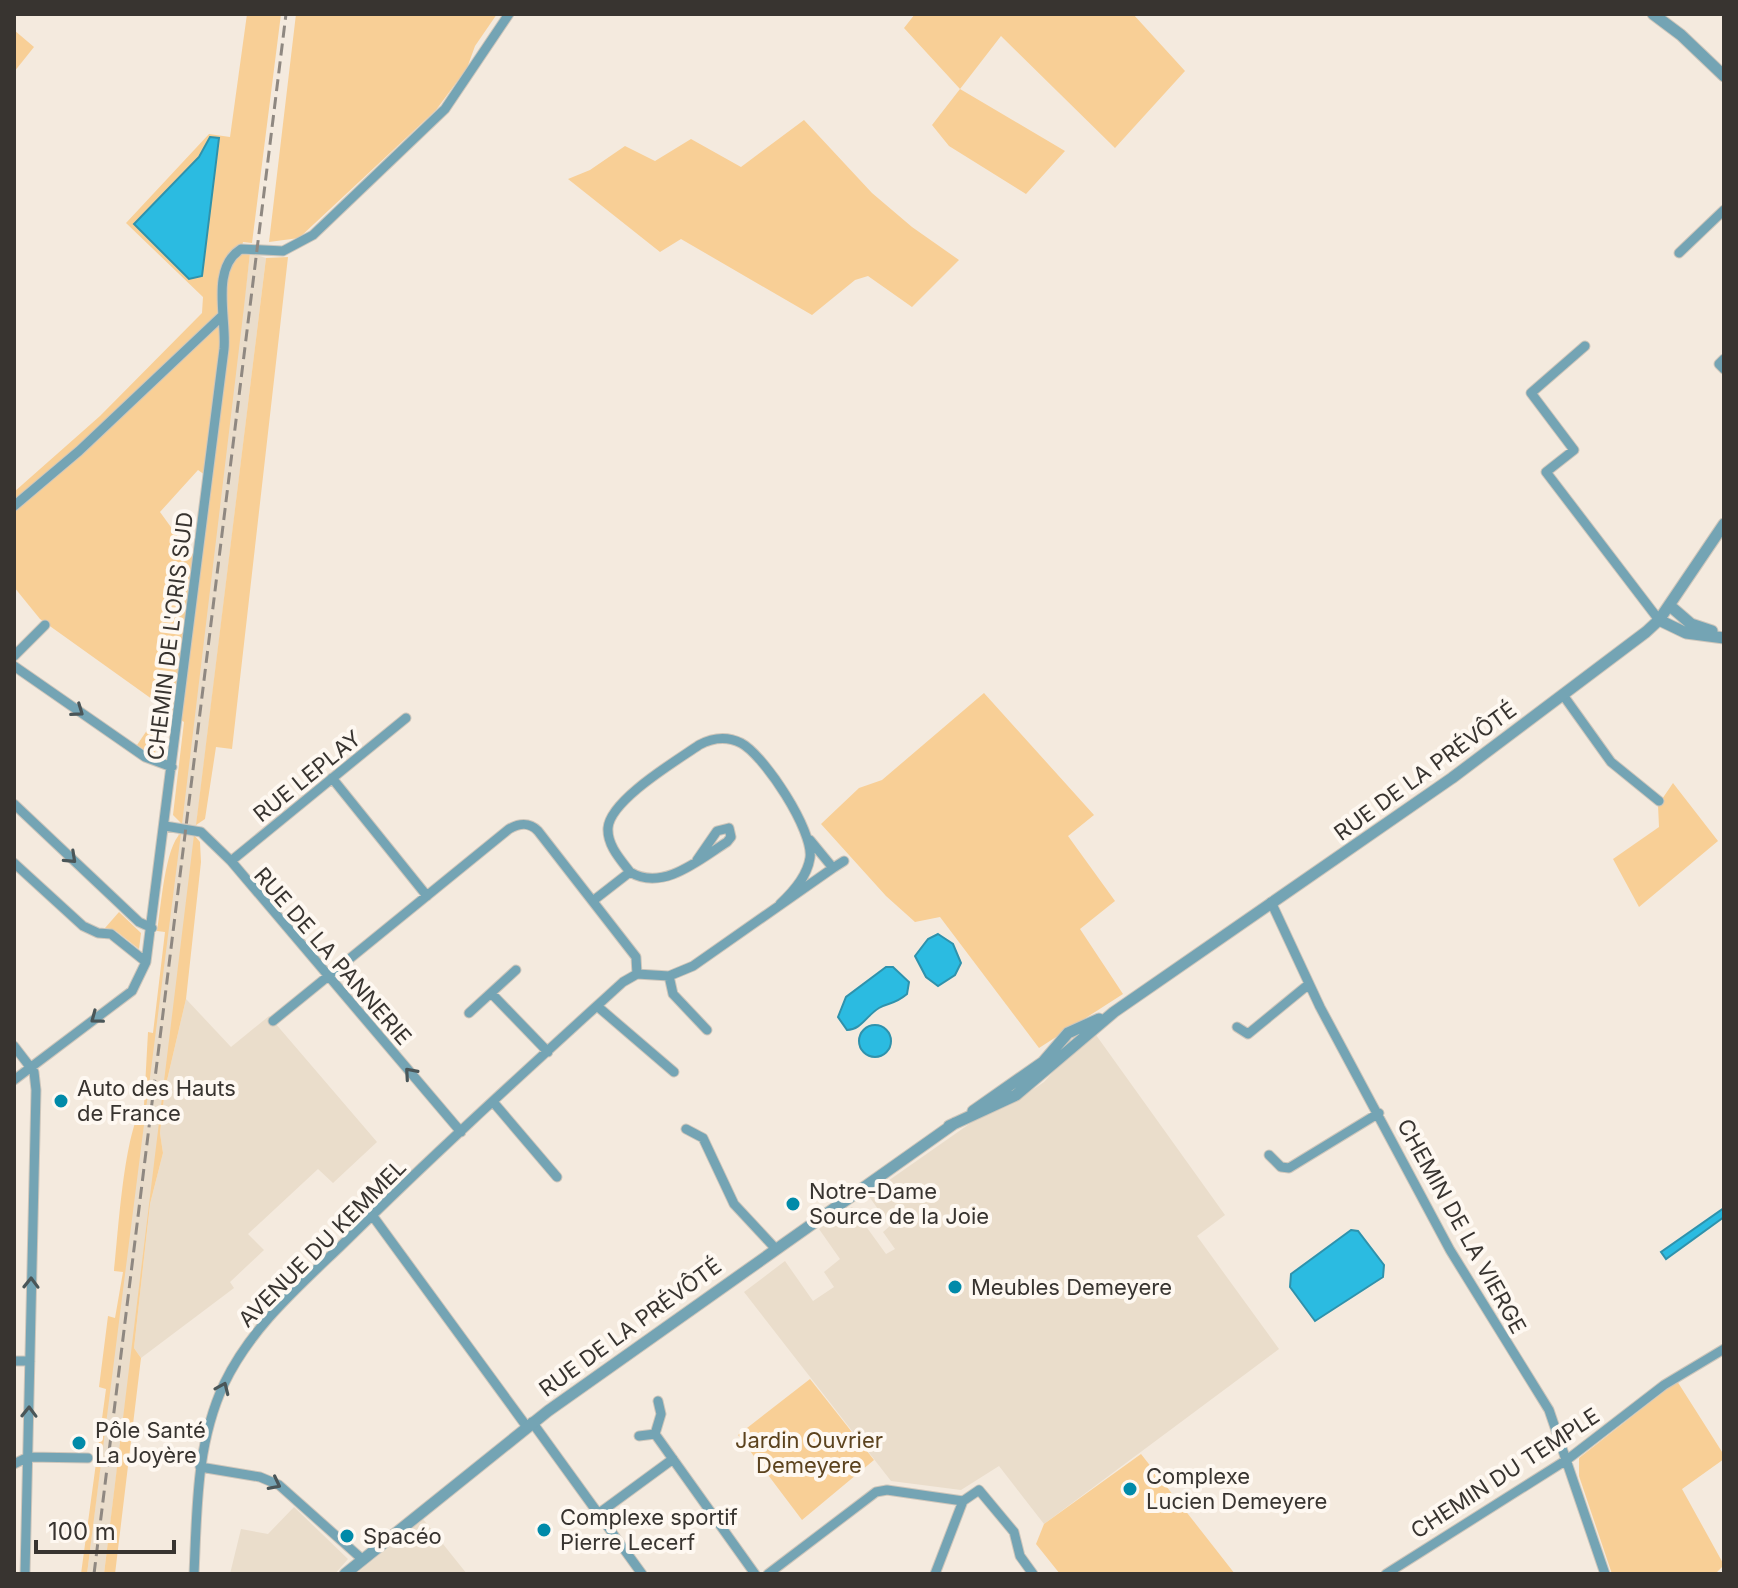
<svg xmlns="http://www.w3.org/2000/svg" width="1738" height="1588" viewBox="0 0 1738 1588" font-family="Inter,sans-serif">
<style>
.built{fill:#eaddcb}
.green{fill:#f8cf96;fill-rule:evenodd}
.water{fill:#2bbbe1;stroke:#2f92ac;stroke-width:2}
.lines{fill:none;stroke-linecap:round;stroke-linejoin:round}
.minor-casing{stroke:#cec6bb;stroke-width:11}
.tertiary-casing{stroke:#cec6bb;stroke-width:13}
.minor{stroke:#74a4b4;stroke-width:9}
.tertiary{stroke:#74a4b4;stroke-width:11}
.rail{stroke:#8f8881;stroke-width:3;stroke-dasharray:12 6;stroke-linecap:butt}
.oneway{stroke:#4a5658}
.poi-dot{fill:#008aa9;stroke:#fef8f1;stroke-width:3}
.labels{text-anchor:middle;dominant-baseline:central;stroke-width:8;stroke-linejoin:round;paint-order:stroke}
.street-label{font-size:22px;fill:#383430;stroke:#fef8f1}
.poi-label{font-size:22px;fill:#383430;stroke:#fef8f1;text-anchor:start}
.park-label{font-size:22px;fill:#5c431e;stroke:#fef8f1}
</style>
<rect width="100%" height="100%" fill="#f4eade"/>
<path class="built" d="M250,253L266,258L132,1349L104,1574H87Z
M186,999L231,1047L269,1016L377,1142L333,1183L318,1169L248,1234L264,1250L230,1282L234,1288L141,1358L134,1348L150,1204L163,1153L160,1133L165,1089Z
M1096,1035L1225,1215L1197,1236L1279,1349L1044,1524L999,1466L961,1490L891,1481L744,1292L785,1261L813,1301L834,1287L824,1272L840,1259L819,1229L852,1207L886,1254L895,1249L883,1232L890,1226L868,1195L975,1120L1010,1105L1044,1082L1073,1050Z
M294,1507L348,1559L335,1574H230L241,1529L268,1534Z
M423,1519L467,1574H358L357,1573Z"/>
<path class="green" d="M247,14H281L252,243L243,242L241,251L250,253L244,307L182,824L173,815L184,722L40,619L14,587V492L100,416L202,313L203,297L126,223L209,134L230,137ZM198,470L205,475L194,554L189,552L160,512Z
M296,14H497L475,46L467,68L436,110L299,238L269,242Z
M915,14H1133L1185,71L1115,148L1001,36L960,89L1065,151L1026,194L949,146L932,125L960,89L904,28Z
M14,30L34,47L14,72Z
M804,120L872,193L912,227L959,260L912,307L868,276L855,280L812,315L681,239L660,252L568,179L590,170L625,146L655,161L691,139L741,167Z
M288,257L232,749L216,747L205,819L196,825L266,258Z
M984,693L1094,815L1068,836L1115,901L1080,929L1123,994L1039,1048L940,917L915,922L886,896L821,824L859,788L882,780Z
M158,714L165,721L163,744H156L155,757L137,745Z
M1673,783L1718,841L1639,907L1613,859L1659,827L1658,805Z
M181,833L87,1574H81L106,1389L99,1387L108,1316L115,1318L123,1272L114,1271C118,1236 124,1128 144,1105L148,1032L153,1033L165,932L157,931C161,908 165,846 181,833Z
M194,835L200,842L201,862L186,999L165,1089L160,1133L163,1153L150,1204L134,1348L141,1358L115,1574H104Z
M119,912L141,933L139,949L116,931L105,928Z
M810,1379L874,1460L802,1520L738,1435Z
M1677,1381L1724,1455V1459L1682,1489L1724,1565L1715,1574H1612L1579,1476V1458Z
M1141,1454L1235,1574H1060L1036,1544L1044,1524Z"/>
<path class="water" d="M210,137L219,138L202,276L189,279L134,224L199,157Z
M938,934L953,944L961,963L955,975L938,986L926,977L915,956L928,939Z
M886,967H893L909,982L907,994C894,1005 889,1002 879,1008C867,1015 861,1030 847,1030L838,1017L846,997Z
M859 1041a16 16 0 1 1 32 0a16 16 0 1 1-32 0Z
M1724,1208V1217L1666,1259L1661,1252Z
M1351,1230L1358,1231L1384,1265L1383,1277L1315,1321L1290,1287L1291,1274Z"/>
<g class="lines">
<g class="minor-casing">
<path id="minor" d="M1679,253L1724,210
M1585,346L1531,393L1574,450L1546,472L1659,620
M1724,359L1719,364L1724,369
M14,506L79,451L223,315
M14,656L45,625
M14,666L145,757L172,767
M1563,695L1611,762L1659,801
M332,778L427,896
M14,804L139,922L152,928
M165,826L201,832L231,861L461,1132
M231,861L406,718
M14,863L83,926L98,933L111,934L146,962
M833,868L844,861
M630,872C620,859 607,845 608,828C610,800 676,761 699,745C712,738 727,736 741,743C764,755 814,831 810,858C807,877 793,892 780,904
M594,900L630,872C663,892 700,859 727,842L731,837L729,828L717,831L697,860
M1271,902L1320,1007L1450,1250L1549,1410L1605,1574
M637,974L669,976L673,994L707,1030
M669,976L693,966L833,868L810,840
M491,993L548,1052
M597,1006L674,1072
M469,1013L516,970
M1237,1027L1248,1034L1309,984
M14,1046L34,1072L36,1090L25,1574
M14,1080L132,991L146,962L224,349C227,320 210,268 241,249L283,251L313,235L445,109L509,14
M494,1103L557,1177
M686,1129L703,1138L734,1204L775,1248
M1269,1155L1281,1167L1289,1168L1379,1113
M372,1215L527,1427
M14,1361H30
M532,1422L642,1574
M655,1434L755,1574
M639,1436L655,1434L661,1414L658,1401
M14,1464L28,1457L88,1458
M200,1467L260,1477L279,1485L362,1559
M598,1514L673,1459
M194,1574C197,1510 196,1444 224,1384C252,1325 303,1283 349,1238C438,1150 531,1066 623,982L637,974L636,957L538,831C529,822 520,823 509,829L273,1021
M768,1574L876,1492L887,1490L963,1501L979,1490L1014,1532L1020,1556L1033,1574
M935,1574L963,1501
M1386,1574L1568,1459L1664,1385L1724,1349"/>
</g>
<g class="tertiary-casing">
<path id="tertiary" d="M1653,14L1681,35L1724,76
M1669,605L1691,624L1712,631
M1659,620L1686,633L1724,638
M973,1111L1043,1062L1068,1033L1099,1019
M949,1126L1016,1095L1114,1012L1452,778L1646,632L1659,620L1724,524
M345,1574L548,1411L955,1123"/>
</g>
<use href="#minor" class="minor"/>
<use href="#tertiary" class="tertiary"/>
<path class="rail" d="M94,1574L286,14"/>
</g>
<defs><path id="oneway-chevron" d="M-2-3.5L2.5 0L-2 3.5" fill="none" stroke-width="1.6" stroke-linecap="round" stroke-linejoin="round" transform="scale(2)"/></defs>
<g class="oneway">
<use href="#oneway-chevron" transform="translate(78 711) rotate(35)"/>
<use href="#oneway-chevron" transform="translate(71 858) rotate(43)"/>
<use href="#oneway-chevron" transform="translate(96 1018) rotate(143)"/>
<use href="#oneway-chevron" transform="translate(410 1073) rotate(-131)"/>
<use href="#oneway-chevron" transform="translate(31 1283) rotate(-89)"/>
<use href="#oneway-chevron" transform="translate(223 1388) rotate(-66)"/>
<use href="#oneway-chevron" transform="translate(29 1412) rotate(-89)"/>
<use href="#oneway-chevron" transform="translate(275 1484) rotate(27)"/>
</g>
<g class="poi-dot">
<circle cx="61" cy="1101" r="8"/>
<circle cx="793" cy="1204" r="8"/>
<circle cx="955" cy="1287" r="8"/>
<circle cx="79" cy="1443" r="8"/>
<circle cx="1130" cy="1489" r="8"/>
<circle cx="544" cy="1530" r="8"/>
<circle cx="347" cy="1536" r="8"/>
</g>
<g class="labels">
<g class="street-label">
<text transform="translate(170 636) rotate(-83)">CHEMIN DE L'ORIS SUD</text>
<text transform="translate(1425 771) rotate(-36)">RUE DE LA PRÉVÔTÉ</text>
<text transform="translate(307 776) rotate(-39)">RUE LEPLAY</text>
<text transform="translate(333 956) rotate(49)">RUE DE LA PANNERIE</text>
<text transform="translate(1462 1226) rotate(61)">CHEMIN DE LA VIERGE</text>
<text transform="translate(322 1243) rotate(-45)">AVENUE DU KEMMEL</text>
<text transform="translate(630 1327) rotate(-36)">RUE DE LA PRÉVÔTÉ</text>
<text transform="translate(1505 1473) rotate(-33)">CHEMIN DU TEMPLE</text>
</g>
<g class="poi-label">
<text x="77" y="1088">Auto des Hauts<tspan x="77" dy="25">de France</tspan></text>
<text x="809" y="1191">Notre-Dame<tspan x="809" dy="25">Source de la Joie</tspan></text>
<text x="971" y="1287">Meubles Demeyere</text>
<text x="95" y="1430">Pôle Santé<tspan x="95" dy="25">La Joyère</tspan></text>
<text x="1146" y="1476">Complexe<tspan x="1146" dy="25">Lucien Demeyere</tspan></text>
<text x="560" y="1517">Complexe sportif<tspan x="560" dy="25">Pierre Lecerf</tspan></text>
<text x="363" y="1536">Spacéo</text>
</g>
<g class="park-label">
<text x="809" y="1440">Jardin Ouvrier<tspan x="809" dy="25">Demeyere</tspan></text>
</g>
</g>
<rect width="1738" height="1588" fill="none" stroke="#383430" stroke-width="32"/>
<path d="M36 1540v12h138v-12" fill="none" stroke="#383430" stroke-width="4"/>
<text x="48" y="1540" font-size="24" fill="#383430" stroke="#fef8f1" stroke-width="6" paint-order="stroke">100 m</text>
</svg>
